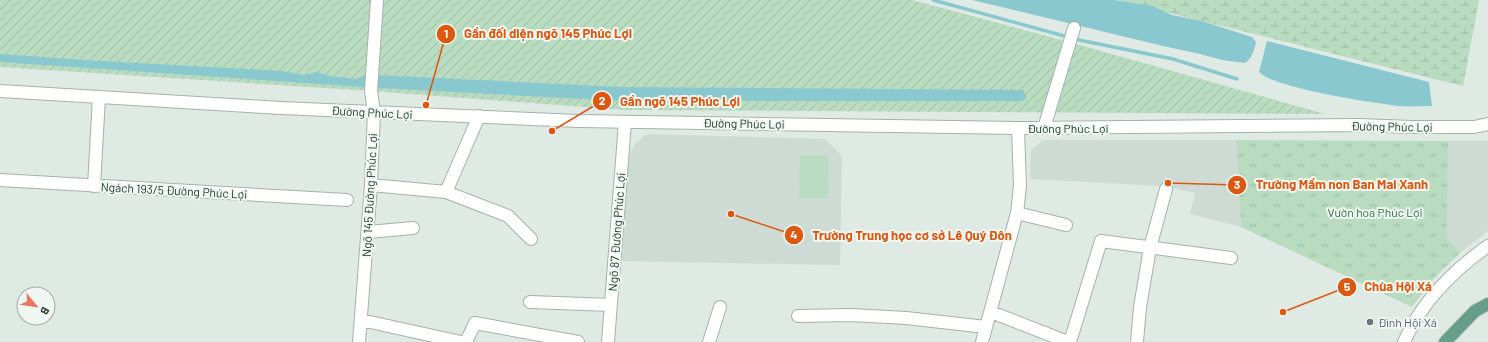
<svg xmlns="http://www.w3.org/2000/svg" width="1488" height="342" viewBox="0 0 1488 342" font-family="Barlow,sans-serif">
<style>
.built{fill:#cedad4}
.grass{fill:#b9dbc0}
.wetland{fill:url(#wetland-marsh)}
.park{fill:url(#park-tufts)}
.garden{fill:url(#garden-furrows)}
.water{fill:#89c8ce}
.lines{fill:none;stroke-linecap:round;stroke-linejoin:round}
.stream{stroke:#89c8ce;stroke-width:3.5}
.minor-casing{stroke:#a3b2ab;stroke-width:14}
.major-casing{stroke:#bcc4c1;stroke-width:14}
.minor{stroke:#fff;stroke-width:12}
.major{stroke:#669e8c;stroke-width:12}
.worship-dot{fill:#6b7280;stroke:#f0f7f3;stroke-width:1.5}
.labels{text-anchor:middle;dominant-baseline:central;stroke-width:4;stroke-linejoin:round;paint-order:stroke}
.street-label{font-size:12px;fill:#213a31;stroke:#f0f7f3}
.park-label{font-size:12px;fill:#2d6f42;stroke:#f0f7f3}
.worship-label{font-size:12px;fill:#5b616d;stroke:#f0f7f3;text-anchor:start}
.leader{fill:none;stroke:#de570e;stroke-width:1.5}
.callout-dot{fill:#de570e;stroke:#f0f7f3;stroke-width:1.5}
.mark-label{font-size:12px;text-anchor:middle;font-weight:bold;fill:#fff}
.callout-label{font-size:13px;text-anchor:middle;font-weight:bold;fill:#de570e;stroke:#f0f7f3;stroke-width:4;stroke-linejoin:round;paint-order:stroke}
</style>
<defs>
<pattern id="wetland-marsh" width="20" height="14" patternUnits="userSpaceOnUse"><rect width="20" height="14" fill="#b9dbc0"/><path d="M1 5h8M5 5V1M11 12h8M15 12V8" fill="none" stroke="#9fbda5"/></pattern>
<pattern id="park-tufts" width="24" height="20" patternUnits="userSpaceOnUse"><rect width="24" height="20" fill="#b9dbc0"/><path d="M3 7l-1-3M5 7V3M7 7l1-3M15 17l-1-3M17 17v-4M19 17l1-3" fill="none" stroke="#9fbda5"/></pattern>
<pattern id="garden-furrows" width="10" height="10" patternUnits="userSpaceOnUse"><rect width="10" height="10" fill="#b9dbc0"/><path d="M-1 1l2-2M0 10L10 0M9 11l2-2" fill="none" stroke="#9fbda5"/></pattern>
</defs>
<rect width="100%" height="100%" fill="#e0eae5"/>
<path class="built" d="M649,134L825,139L842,156L840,265L618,261L625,167L629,155L635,144L644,136Z
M1043,140H1236L1241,227L1190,214L1195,193L1163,186L1030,179L1031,150Z
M1448,141H1488V231L1461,252L1447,238Z"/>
<path class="grass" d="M800,155H824L829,158L828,198H799Z"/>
<path class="wetland" d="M1117,0H1479L1463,86Z"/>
<path class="park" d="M1236,140L1448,141L1447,238L1461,252L1436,276L1412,307L1241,227Z"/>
<path class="garden" d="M0,0H912L1069,42L1325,114L625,110L371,91L0,67Z"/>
<path class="water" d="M972,0H1114L1152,6L1172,15L1202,21L1252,37L1256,42C1254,51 1252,58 1245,63L1222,60L1200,54L1163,46Z
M1267,41L1429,82L1432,106C1421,106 1409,107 1398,106C1374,103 1273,88 1259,72Z
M0,54L83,60L282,71L304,75L317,72L330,76L356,79L365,75H376L621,87L1023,90L1026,96L1025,100L1022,101H621L378,88L0,62Z"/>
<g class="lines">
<path class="stream" d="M933,0L1079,40L1173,59L1237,79"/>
<g class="minor-casing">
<path id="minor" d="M0,91L281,108L579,121L1018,128L1359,125L1412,127H1474L1488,124
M1044,128L1074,28
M0,180L347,200
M371,185L446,192L508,216L531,239
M94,186L99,97
M446,192L479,116
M1017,213L1066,225
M368,232L413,228
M530,302L611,305
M991,312L1068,342
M798,316L851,315L906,318L986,327
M361,320L461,342
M359,342L371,185L374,112L371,91L377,0
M466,342L475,323L578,342
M608,342L625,122
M709,342L720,307
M982,342L1017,213L1020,186L1018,128
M1070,342L1101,241L1231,258
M1137,342L1140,307L1150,248L1166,189
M1404,342C1421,303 1454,270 1488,246"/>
</g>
<g class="major-casing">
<path id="major" d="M1445,342L1475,311L1488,304"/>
</g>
<use href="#minor" class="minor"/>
<use href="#major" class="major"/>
</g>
<circle class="worship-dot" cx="1370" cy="322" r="4"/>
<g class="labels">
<g class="street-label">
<text transform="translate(372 112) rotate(3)">Đường Phúc Lợi</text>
<text transform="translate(744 123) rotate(1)">Đường Phúc Lợi</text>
<text transform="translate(1392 126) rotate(1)">Đường Phúc Lợi</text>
<text x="1068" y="128">Đường Phúc Lợi</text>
<text transform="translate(174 190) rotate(3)">Ngách 193/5 Đường Phúc Lợi</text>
<text transform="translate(369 195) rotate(-87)">Ngõ 145 Đường Phúc Lợi</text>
<text transform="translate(616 232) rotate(-86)">Ngõ 87 Đường Phúc Lợi</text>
</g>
<g class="park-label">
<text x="1375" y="212">Vườn hoa Phúc Lợi</text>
</g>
<g class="worship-label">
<text x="1378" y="322">Đình Hội Xá</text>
</g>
</g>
<path class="leader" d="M426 105L446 34M552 131L602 101M1168 183L1237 185M731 214L794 235M1283 312L1347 287"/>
<g class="callout-dot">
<circle cx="426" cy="105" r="4"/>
<circle cx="552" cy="131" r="4"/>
<circle cx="1168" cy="183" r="4"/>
<circle cx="731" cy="214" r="4"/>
<circle cx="1283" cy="312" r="4"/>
<circle cx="446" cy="34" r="10"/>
<circle cx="602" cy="101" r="10"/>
<circle cx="1237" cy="185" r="10"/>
<circle cx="794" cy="235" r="10"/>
<circle cx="1347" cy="287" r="10"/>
</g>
<g class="mark-label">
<text x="446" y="38">1</text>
<text x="602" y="105">2</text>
<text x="1237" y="189">3</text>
<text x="794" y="239">4</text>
<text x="1347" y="291">5</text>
</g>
<g class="callout-label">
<text x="548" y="38">Gần đối diện ngõ 145 Phúc Lợi</text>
<text x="680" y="106">Gần ngõ 145 Phúc Lợi</text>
<text x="1342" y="189">Trường Mầm non Ban Mai Xanh</text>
<text x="912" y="240">Trường Trung học cơ sở Lê Quý Đôn</text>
<text x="1398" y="291">Chùa Hội Xá</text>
</g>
<g transform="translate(36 306) rotate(119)"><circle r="19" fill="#f0f7f3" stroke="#9daba5"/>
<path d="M0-3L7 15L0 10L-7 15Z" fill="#ec755c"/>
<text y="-6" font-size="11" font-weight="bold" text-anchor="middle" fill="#213a31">B</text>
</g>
</svg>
